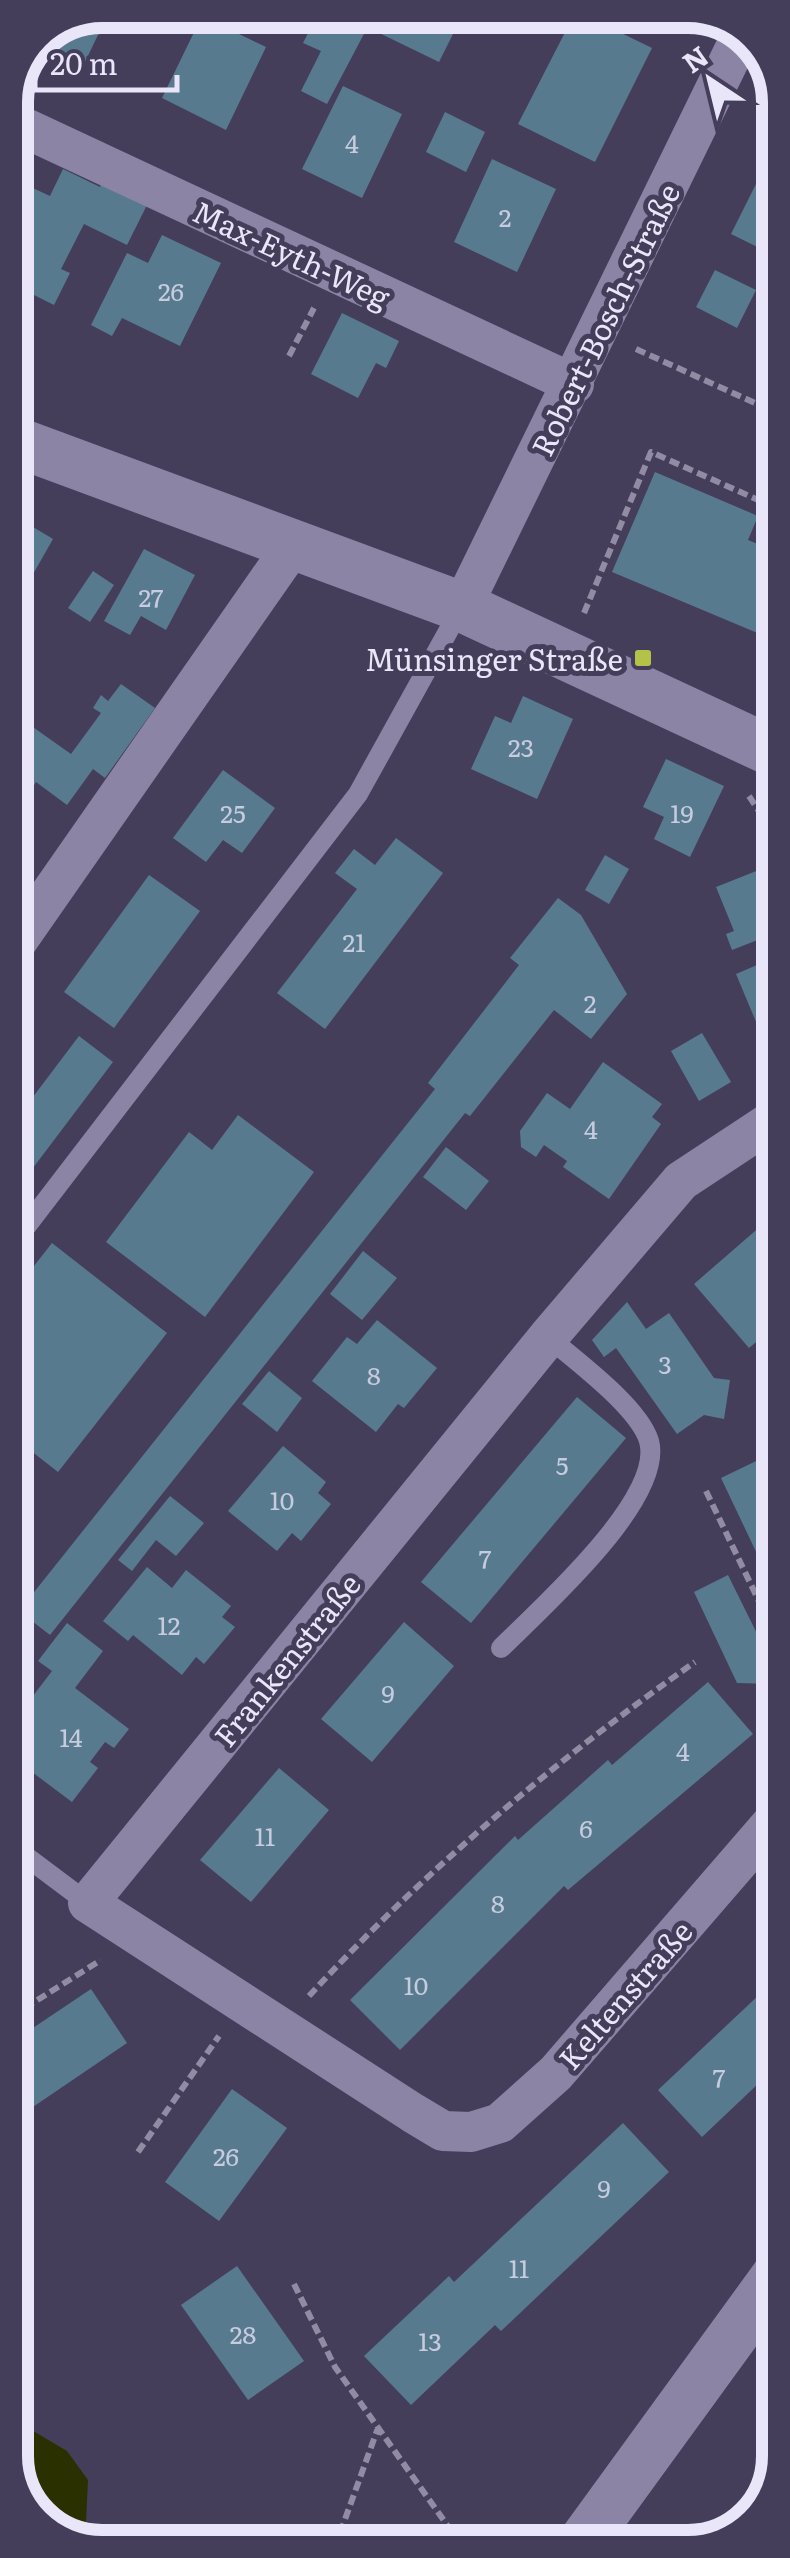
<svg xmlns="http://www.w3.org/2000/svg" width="790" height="2558" viewBox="0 0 790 2558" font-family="Literata,serif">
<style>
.water{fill:#2b3000}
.building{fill:#587a8f}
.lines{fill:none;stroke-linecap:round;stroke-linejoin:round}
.path{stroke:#918ba4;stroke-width:6;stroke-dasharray:10 5;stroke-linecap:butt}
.service{stroke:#8c84a5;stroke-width:20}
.minor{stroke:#8c84a5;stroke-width:40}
.tertiary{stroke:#8c84a5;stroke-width:50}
.poi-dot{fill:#b4c24a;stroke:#453e5b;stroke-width:4}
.labels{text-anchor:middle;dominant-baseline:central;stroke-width:10;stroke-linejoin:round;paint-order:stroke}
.number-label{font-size:25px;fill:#c6cbde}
.street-label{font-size:30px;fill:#eae6f9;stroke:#453e5b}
.poi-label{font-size:30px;fill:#eae6f9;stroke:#453e5b;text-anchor:end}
.rim{fill:none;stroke:#eae6f9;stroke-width:12}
</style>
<rect width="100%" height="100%" fill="#453e5b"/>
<path class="water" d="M13,2419L67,2451L88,2480L85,2544L41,2526L13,2480Z"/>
<path class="building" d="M101,10H110L85,62L36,39Z
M167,10H193L182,32L161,22Z
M320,10L375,13L327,104L301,91L321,51L303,43Z
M383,10H465L439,62L373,30Z
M576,11L652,48L595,162L518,124Z
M202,16L266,47L226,130L162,98Z
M343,86L402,114L362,198L302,169Z
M445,112L485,132L466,172L426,152Z
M777,142V253L776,256L731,234Z
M492,159L556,189L517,272L454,242Z
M63,169L100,187L104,178L149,201L127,245L84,224L61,269L70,273L54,305L10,283V211L24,184L50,196Z
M162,235L221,263L180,346L122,318L112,336L91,325L127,253L148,263Z
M715,270L756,290L737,328L696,307Z
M342,313L399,341L386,368L376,363L358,398L311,374Z
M655,472L758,516L748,540L778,552V613L767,637L612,572Z
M11,501L33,514L28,524L53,539L28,583L11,573Z
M144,549L195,575L166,630L141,616L130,635L104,621Z
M93,571L114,585L90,622L68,608Z
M121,684L155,708L105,778L93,769L67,805L36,782L29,793L11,780L13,713L71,754L101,713L93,708L101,695L108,701Z
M523,696L573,719L537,799L471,769L495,716L511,723Z
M666,759L724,786L690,857L654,839L664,817L643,807Z
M223,770L275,808L242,853L223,840L206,862L173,838Z
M11,826L33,842L11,871Z
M396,838L443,873L325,1029L277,993L357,889L335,873L354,849L375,865Z
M605,855L629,869L609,904L585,890Z
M777,863L778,932L732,950L726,934L734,931L716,887Z
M149,875L200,911L114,1028L64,992Z
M558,898L581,915L627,994L591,1039L554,1010L470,1116L465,1113L50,1635L19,1611L435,1089L428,1083L519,965L510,958Z
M778,956V1043L767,1048L736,974Z
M702,1033L731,1082L699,1101L671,1051Z
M79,1036L113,1062L11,1197V1126Z
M603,1062L662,1104L652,1117L661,1124L609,1199L563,1167L567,1161L544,1145L536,1157L521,1147L520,1131L547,1093L570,1109Z
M238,1115L314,1172L205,1317L106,1242L189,1132L212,1150Z
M446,1147L489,1181L466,1210L423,1177Z
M778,1211L779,1323L749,1348L694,1284Z
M52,1243L167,1333L58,1472L12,1436V1294Z
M363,1251L397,1278L362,1320L330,1294Z
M627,1302L646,1329L669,1313L714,1378L730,1380L724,1419L704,1415L677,1434L616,1348L604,1357L592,1340Z
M377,1320L437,1368L404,1408L398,1404L376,1432L312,1381L347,1337L357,1344Z
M269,1371L302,1398L277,1432L242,1404Z
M577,1397L626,1438L471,1623L421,1582Z
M283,1446L326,1482L318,1493L331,1504L301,1541L292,1533L277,1551L228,1511Z
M773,1453L779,1464V1600L721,1478Z
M170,1496L204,1523L176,1556L156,1540L132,1571L118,1560Z
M147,1567L172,1588L186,1570L231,1606L222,1617L235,1627L204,1664L196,1657L182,1675L133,1635L128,1641L103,1621Z
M728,1575L779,1678V1684L737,1683L694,1592Z
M404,1622L454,1666L372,1762L321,1719Z
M67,1623L103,1651L75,1688L129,1729L114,1748L105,1742L90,1762L98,1768L72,1802L12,1757V1743L29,1720L20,1713L52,1671L38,1661Z
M708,1682L753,1734L568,1890L564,1886L400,2050L350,2000L515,1836L518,1840L608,1760L612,1765Z
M279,1768L329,1810L251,1902L200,1860Z
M779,1976L780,2063L702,2137L658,2090Z
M91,1989L127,2043L27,2111L25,2107L13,2116L12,2042Z
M232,2089L287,2128L219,2221L165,2182Z
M623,2123L669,2172L501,2331L495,2325L411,2405L364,2356L449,2276L454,2282Z
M237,2266L304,2361L248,2400L181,2305Z"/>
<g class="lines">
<path class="path" d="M636,349L777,413
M289,356L314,308
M584,613L651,452L765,503
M749,796L778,840
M706,1491L779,1643
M309,1996C423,1872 557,1759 695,1662
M12,2016L101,1960
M138,2152L219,2036
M294,2284L335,2367L462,2546
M335,2547L378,2428"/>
<path class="service" d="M12,1245L358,794L461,608
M501,1648C539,1610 665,1499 649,1441C639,1407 575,1360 548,1337
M12,1846L88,1903"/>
<path class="minor" d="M10,121L574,384
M462,607L744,30
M11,950L294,544
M778,1117L681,1181L548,1337L88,1903L413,2113L443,2131L471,2132L500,2123L556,2073L779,1815"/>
<path class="tertiary" d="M11,440L462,607L778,754
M580,2546L780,2271"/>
</g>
<rect class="poi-dot" x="633" y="648" width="20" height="20" rx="5"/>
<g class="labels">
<g class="number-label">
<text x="352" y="142">4</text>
<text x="505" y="216">2</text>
<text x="171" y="290">26</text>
<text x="151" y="596">27</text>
<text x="521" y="746">23</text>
<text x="233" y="812">25</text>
<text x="682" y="812">19</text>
<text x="354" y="941">21</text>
<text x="590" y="1002">2</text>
<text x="591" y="1128">4</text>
<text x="665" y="1363">3</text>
<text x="374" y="1374">8</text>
<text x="562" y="1464">5</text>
<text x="282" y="1499">10</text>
<text x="485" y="1557">7</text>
<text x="169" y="1624">12</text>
<text x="388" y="1692">9</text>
<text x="71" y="1736">14</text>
<text x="683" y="1750">4</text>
<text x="586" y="1827">6</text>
<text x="265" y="1835">11</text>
<text x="498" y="1902">8</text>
<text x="416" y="1984">10</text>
<text x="719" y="2076">7</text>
<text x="226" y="2155">26</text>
<text x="604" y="2187">9</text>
<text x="519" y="2267">11</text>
<text x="243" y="2333">28</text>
<text x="430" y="2340">13</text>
</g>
<g class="street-label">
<text transform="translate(292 253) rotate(25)">Max-Eyth-Weg</text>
<text transform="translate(604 319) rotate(-64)">Robert-Bosch-Straße</text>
<text transform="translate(286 1659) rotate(-51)">Frankenstraße</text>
<text transform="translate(624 1994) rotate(-49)">Keltenstraße</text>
</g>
<g class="poi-label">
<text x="623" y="658">Münsinger Straße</text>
</g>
</g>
<path d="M0 0H790V2558H0ZM102 28H688A74 74 0 0 1 762 102V2456A74 74 0 0 1 688 2530H102A74 74 0 0 1 28 2456V102A74 74 0 0 1 102 28Z" fill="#453e5b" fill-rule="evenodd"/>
<path class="rim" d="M102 28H688A74 74 0 0 1 762 102V2456A74 74 0 0 1 688 2530H102A74 74 0 0 1 28 2456V102A74 74 0 0 1 102 28Z"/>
<g transform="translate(710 80) rotate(325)" stroke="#453e5b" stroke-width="8" paint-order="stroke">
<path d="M0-8L18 38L0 25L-18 38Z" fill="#eae6f9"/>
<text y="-15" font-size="28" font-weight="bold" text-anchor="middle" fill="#eae6f9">N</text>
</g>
<path d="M35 75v15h142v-15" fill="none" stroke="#eae6f9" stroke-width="5"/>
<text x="50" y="75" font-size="30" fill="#eae6f9" stroke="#453e5b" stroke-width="8" paint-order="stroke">20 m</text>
</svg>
